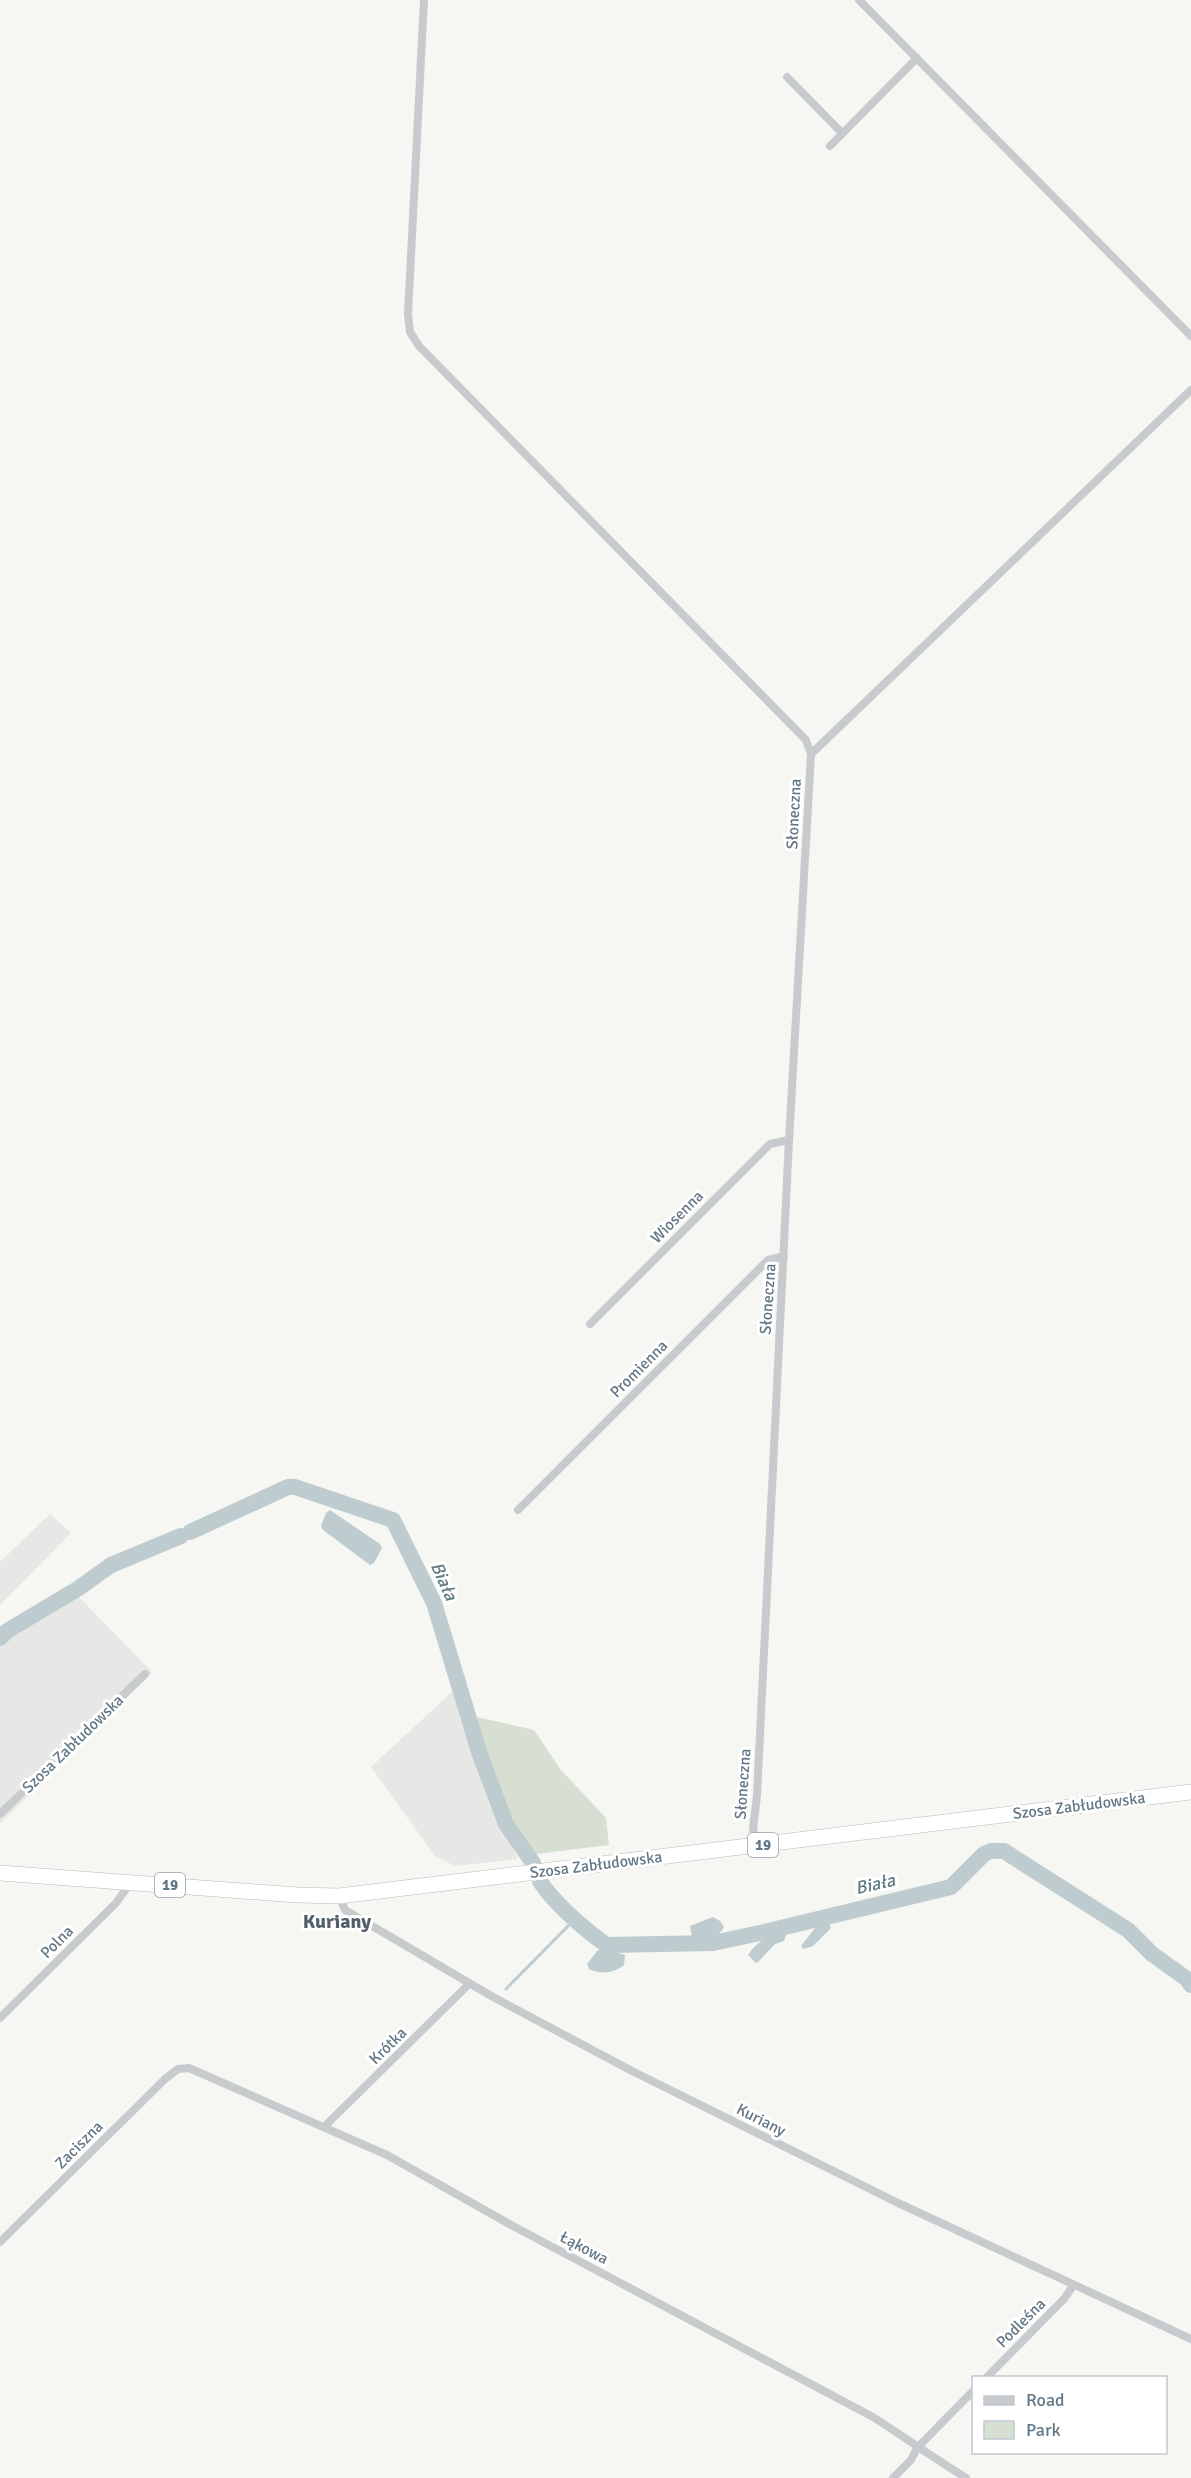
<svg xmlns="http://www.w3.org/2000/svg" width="1191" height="2478" viewBox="0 0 1191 2478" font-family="Signika,sans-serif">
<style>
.built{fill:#e7e8e6}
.green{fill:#d7dfd3}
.water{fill:#becbcf}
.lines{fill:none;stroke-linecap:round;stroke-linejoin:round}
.stream{stroke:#becbcf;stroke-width:3}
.river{stroke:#becbcf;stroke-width:16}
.highway-casing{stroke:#b7bbbe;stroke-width:16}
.street{stroke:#c8cbce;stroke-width:8}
.highway{stroke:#fff;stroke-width:15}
.labels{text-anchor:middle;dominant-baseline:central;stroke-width:6;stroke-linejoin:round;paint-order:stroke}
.shield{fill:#fff;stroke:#91a0aa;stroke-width:1.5}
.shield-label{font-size:15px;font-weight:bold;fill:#627786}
.street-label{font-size:16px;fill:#627786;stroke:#fff}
.water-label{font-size:18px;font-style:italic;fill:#5e7a83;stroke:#fff}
.quarter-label{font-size:20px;font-weight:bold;fill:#51606b;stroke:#fff}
</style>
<rect width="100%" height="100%" fill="#f6f6f2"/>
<path class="built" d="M50,1514L71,1533L0,1605V1562Z
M77,1595L152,1672L0,1824V1645Z
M454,1690L501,1825L518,1859L455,1866L435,1856L371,1767Z"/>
<path class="green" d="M477,1717L534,1730L561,1770L606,1818L609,1845L536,1854L513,1829L487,1765Z"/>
<path class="water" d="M330,1510L380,1544L382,1548L374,1563L370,1565L323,1530L321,1526L326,1513Z
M713,1917L720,1921L724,1927C718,1940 704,1937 692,1937L690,1926Z
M823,1922L829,1924L831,1928L813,1946L804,1949L801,1946L818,1924Z
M784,1931L786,1935L784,1941L775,1944L758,1962L756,1963L748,1955C756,1942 769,1935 784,1931Z
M598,1950H607L625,1955L624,1965C614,1973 601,1975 589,1969L587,1964Z"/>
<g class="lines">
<path class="stream" d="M506,1989L575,1919"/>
<path class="river" d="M190,1532L288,1487H295L393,1520L434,1603L480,1755L506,1824L533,1863
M0,1638L7,1631L79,1588L111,1565L181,1536
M540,1881C551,1900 588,1933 607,1945L713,1943L760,1933L951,1887L984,1854L991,1851H1004L1128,1930L1152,1954L1187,1979L1191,1985"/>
<g class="highway-casing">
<path id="highway" d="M0,1873L298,1895L339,1896L1191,1792"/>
</g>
<path class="street" d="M424,0L408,314L410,332L419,346L806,740L811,754L789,1140L757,1796L753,1828L756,1845
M859,0L1191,336
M787,77L842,133
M830,146L917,58
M811,754L1191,390
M590,1324L770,1144L789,1140
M518,1510L768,1260L784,1256
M0,1814L145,1674
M339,1896L345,1910L493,1997L632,2071L896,2202L1191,2339
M0,2018L116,1903L126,1889V1882
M324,2127L469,1984
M0,2242L165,2079L178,2069L189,2068L387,2155L513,2226L873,2417C904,2437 934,2458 966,2478
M986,2378L1064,2299L1073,2286
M893,2478L911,2460L917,2448L974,2390"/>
<use href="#highway" class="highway"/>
</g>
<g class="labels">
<g class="shield">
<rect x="748" y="1833" width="30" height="24" rx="4.5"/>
<rect x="155" y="1873" width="30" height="24" rx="4.5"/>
</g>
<g class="shield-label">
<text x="763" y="1845">19</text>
<text x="170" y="1885">19</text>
</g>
<g class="street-label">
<text transform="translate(794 814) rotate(-87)">Słoneczna</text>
<text transform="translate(677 1217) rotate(-45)">Wiosenna</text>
<text transform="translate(768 1299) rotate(-86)">Słoneczna</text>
<text transform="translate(639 1369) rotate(-45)">Promienna</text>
<text transform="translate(73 1744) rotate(-44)">Szosa Zabłudowska</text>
<text transform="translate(743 1784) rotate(-86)">Słoneczna</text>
<text transform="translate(1079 1806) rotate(-7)">Szosa Zabłudowska</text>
<text transform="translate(596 1865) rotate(-7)">Szosa Zabłudowska</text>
<text transform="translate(57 1942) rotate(-45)">Polna</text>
<text transform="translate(388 2046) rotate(-44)">Krótka</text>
<text transform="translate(761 2120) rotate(27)">Kuriany</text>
<text transform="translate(79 2145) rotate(-45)">Zaciszna</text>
<text transform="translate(584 2248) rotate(28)">Łąkowa</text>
<text transform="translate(1021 2323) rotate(-45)">Podleśna</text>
</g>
<g class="water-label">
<text transform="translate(444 1581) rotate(66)">Biała</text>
<text transform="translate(875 1884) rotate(-13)">Biała</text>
</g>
<g class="quarter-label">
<text x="337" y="1921">Kuriany</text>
</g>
</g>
<rect x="972" y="2376" width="195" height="78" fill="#ffffff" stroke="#c0c9cf" stroke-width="1.5"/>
<rect x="984" y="2396" width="30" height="9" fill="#c8cbce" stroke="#c0c9cf" stroke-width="1.5"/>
<text x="1026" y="2406" font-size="18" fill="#627786">Road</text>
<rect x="984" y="2421" width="30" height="18" fill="#d7dfd3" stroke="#c0c9cf" stroke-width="1.5"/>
<text x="1026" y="2436" font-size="18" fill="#627786">Park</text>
</svg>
